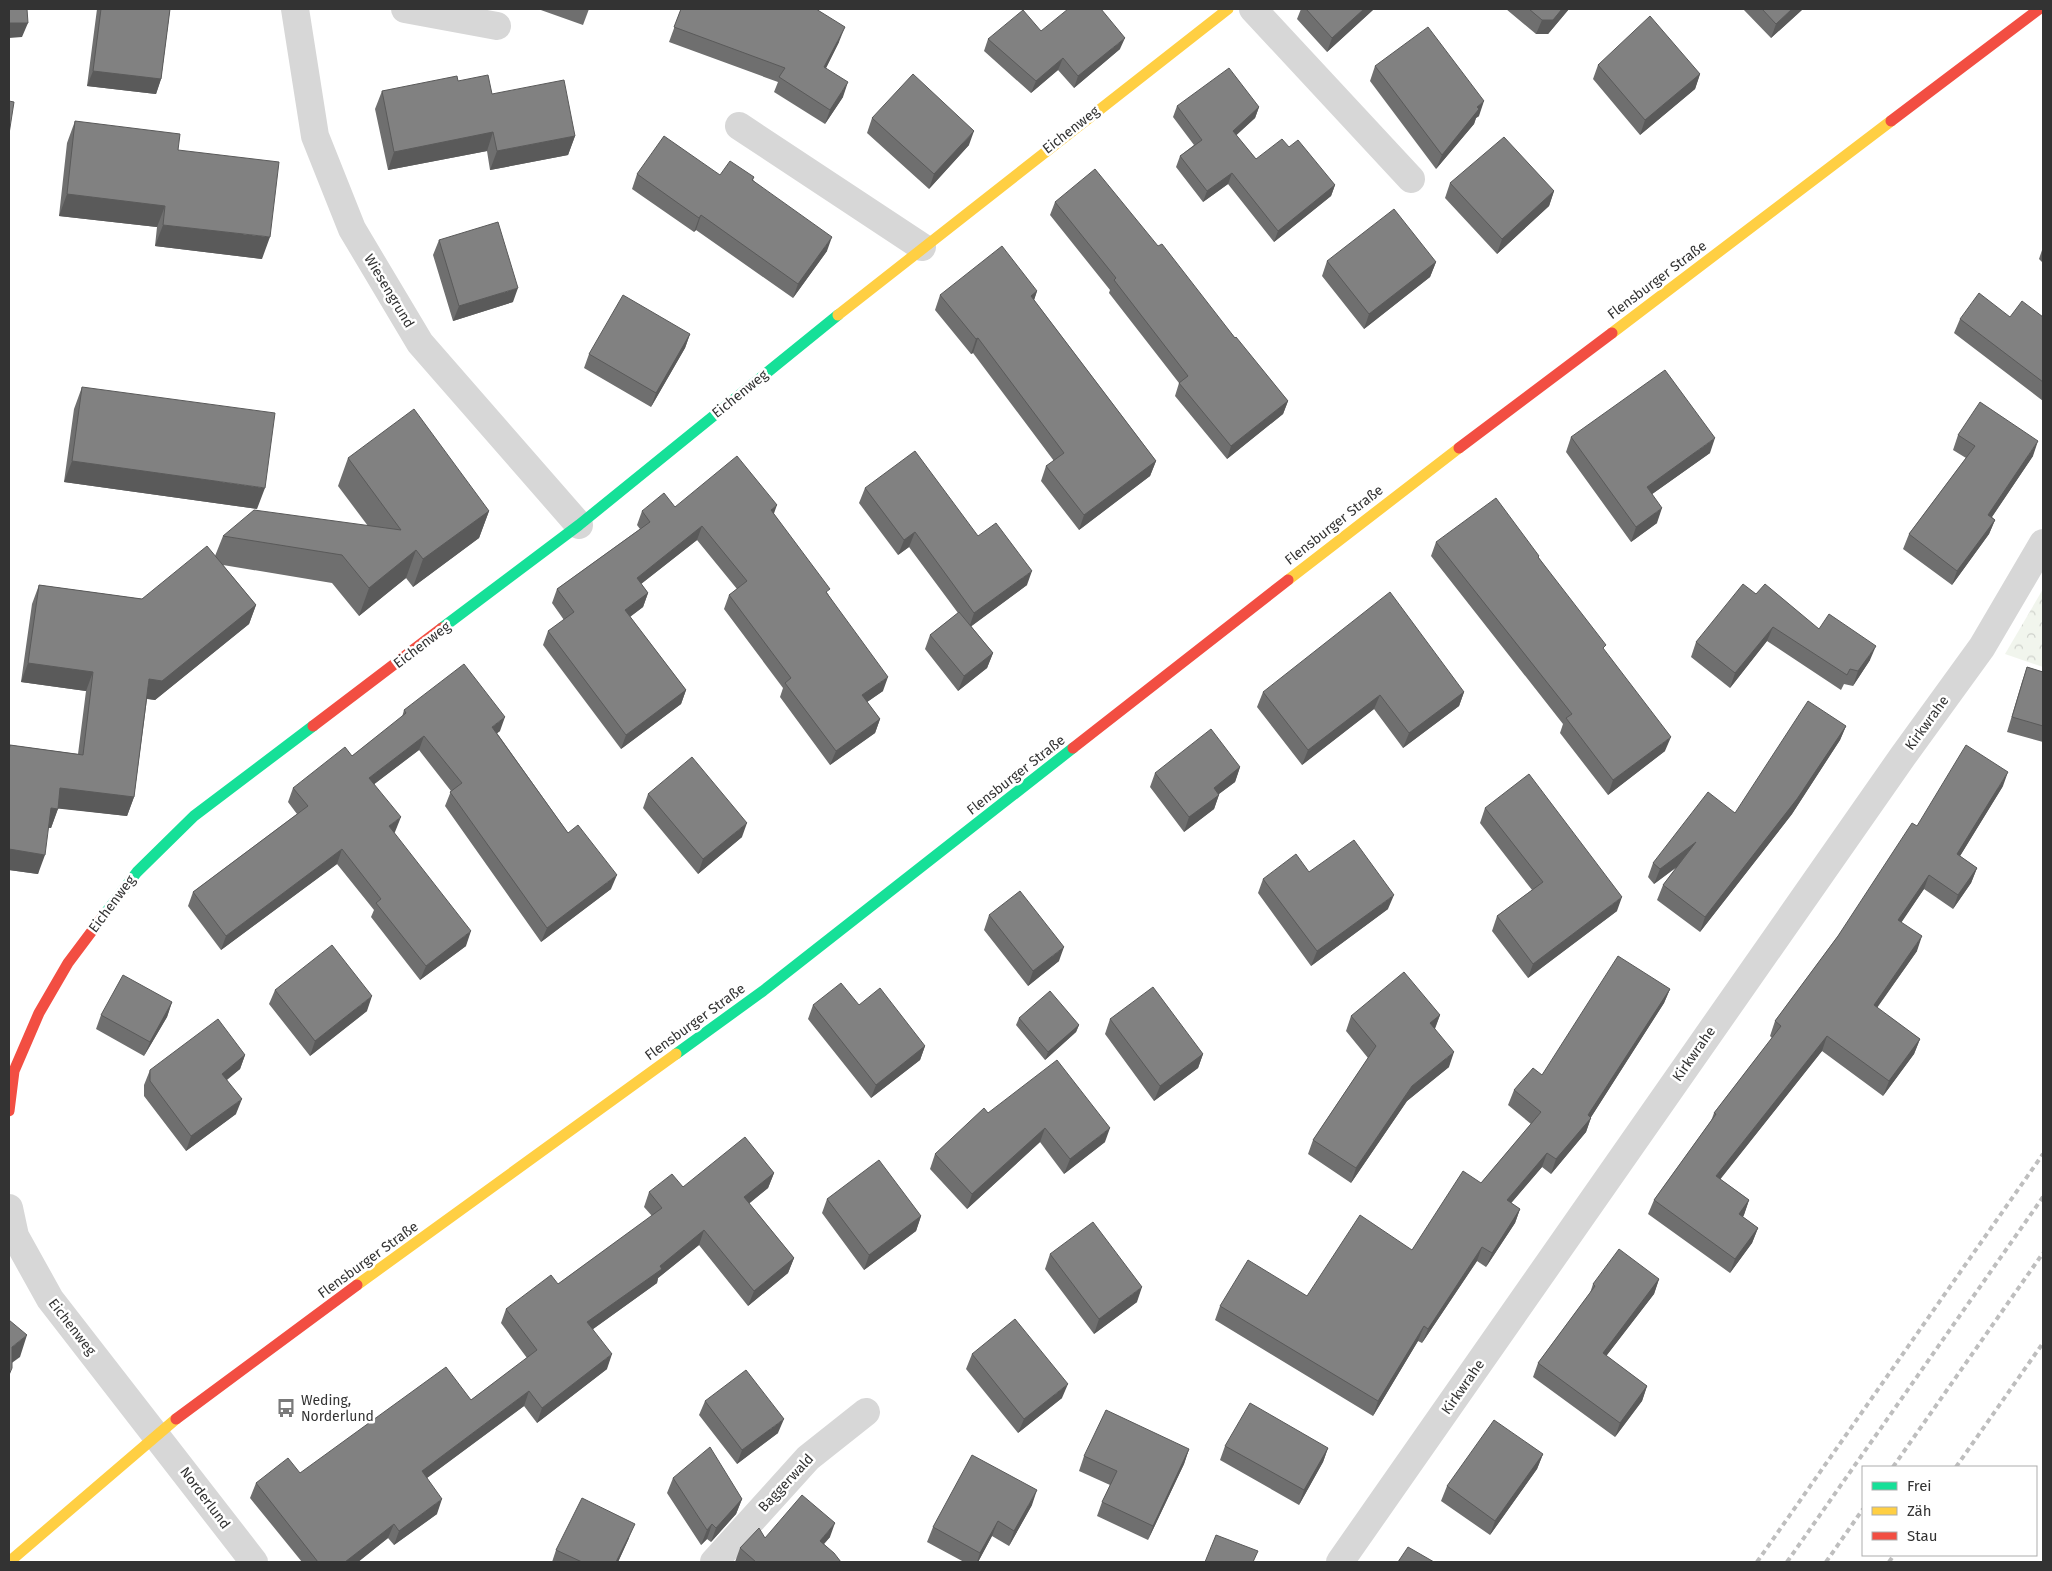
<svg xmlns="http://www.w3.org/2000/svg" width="2052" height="1571" viewBox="0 0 2052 1571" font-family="'Fira Sans',sans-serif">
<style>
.park{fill:url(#park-crowns)}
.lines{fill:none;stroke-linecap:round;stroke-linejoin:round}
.street{stroke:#d7d7d7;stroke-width:28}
.fast{stroke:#16e098;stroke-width:11}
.slow{stroke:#ffcf43;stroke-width:11}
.jam{stroke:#f24e42;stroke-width:11}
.rail{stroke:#bebebe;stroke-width:4;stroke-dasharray:5 4;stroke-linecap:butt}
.wall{fill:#6f6f6f}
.shaded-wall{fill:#5a5a5a}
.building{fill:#818181;stroke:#5a5a5a}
.labels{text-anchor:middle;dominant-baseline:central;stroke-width:5;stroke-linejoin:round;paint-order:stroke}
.street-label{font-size:14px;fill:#333;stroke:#fff}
.poi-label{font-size:14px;fill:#333;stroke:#fff;text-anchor:start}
</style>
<defs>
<pattern id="park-crowns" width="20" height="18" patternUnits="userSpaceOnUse" patternTransform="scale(1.25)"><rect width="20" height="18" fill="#f1f5ed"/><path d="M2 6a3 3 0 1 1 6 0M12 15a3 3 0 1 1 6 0" fill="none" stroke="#cfd2cc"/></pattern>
</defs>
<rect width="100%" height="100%" fill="#fff"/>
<path class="park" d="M2043,589V667L2005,654Z"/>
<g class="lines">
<path class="street" d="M295,9L315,136L352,229L420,343L579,525
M405,9L497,26
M1253,9L1411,179
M739,126L922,247
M9,1208L15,1236L50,1299L254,1562
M714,1562L808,1458L866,1412
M1340,1562L1903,756L1982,647L2043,543"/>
<path class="fast" d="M442,628L579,525L838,315
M104,915L137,872L194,816L313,726
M676,1054L763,991L1073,748"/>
<path class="slow" d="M838,315L1228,9
M1612,333L1891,121
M1288,580L1459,448
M357,1285L676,1054
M9,1562L176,1419"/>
<path class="jam" d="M1891,121L2039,9
M1459,448L1612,333
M313,726L442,628
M1073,748L1288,580
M9,1111L14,1071L39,1013L68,963L104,915
M176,1419L357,1285"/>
<path class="rail" d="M1893,1467L2043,1253
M1956,1467L2043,1343
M1757,1562L2043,1154
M1787,1562L2043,1197
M1826,1562L1863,1509
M1889,1562L1894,1555"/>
</g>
<path class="wall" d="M97,9H170L161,79L156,94L87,86Z
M538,9H589L583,25Z
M681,9L839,42L826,68L843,97L825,124L774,92L778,82L669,42Z
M1301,9H1374L1327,52L1297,19Z
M1506,9H1569L1548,34H1536Z
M1743,9H1803L1771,38Z
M988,39L1120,49L1074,88L1058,70L1031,93L984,51Z
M1598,65L1700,74L1695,89L1640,135L1593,79Z
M1375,66L1479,116L1476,118L1474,124L1436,169L1370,81Z
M458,81L492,94L575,136L568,155L490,170L487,151L388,170L375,109L382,91Z
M1177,106L1259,107L1255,118L1236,135L1256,159L1289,147L1335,185L1331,196L1274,242L1228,184L1203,202L1176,167L1180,156L1194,145L1173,117Z
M872,118L969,145L929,189L867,133Z
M75,121L178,150L262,259L155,246L157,227L59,216L67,143Z
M637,174L720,175L754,177L753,180L827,251L793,298L696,230L694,232L632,189Z
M1450,183L1554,191L1549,206L1497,254L1445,198Z
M1055,202L1158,246L1288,401L1283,414L1227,459L1175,396L1179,383L1109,293L1110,290L1050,215Z
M439,240L513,302L453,321L433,255Z
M2043,247V263L2039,259Z
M1327,261L1436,262L1430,277L1364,329L1322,276Z
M1037,291L1034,300L1156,461L1150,476L1079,530L1041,481L1046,466L1054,461L973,353L971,354L935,310L940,295Z
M2010,317H2043V401L1954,333L1960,319Z
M690,334L685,348L651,407L584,368L589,354Z
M82,387L257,509L64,482L74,409Z
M1958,435L2033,456L1992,517L1995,520L1989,534L1952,585L1903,549L1909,534L1966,458L1953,450Z
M1571,437L1710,453L1652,494L1657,523L1631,542L1566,452Z
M348,458L489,511L479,538L413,587L406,578L359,616L332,583L223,565L256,605L249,624L155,700L147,699L134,797L127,816L58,808L51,828H48L38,874L9,870V747L10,745L78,754L86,691L21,682L32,604L39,585L142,599L215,556L223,536L368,526L338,486Z
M865,488L978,536L1027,585L971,626L993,653L987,668L958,691L925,649L930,635L958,613L909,547L898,555L859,503Z
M675,507L774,514L828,594L883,691L867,702L880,719L875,733L830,765L780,697L783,688L724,609L729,595L737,589L697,540L641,584L648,593L643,607L630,617L686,690L681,704L621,749L543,645L548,631L564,620L552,603L557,589L640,529L637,525L642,511Z
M1436,542L1539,556V558L1604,650L1665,751L1608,795L1560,733L1563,724L1431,556Z
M1756,594L1819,629L1870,660L1853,686L1844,684L1841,690L1767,641L1730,688L1691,657L1696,642Z
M2027,667L2043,672V742L2007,732L2022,682Z
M1263,692H1464L1459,706L1403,748L1374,709L1302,765L1257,707Z
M404,710L500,731L497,733L568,833L611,889L541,942L445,806L451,791L419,750L374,784L395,832L394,833L466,946L420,980L371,917L374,910L337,864L221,950L188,906L193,892L297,814L288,802L293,788L352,756L402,717Z
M1846,726L1840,740L1792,814L1700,932L1657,900L1663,885L1677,867L1654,884L1648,877L1653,863L1735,813Z
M1240,767L1235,782L1219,794L1214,809L1184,832L1150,787L1155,773Z
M2003,786L1960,856L1977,868L1971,883L1953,909L1924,889L1901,922L1917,951L1877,1008L1920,1039L1914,1054L1883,1096L1822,1051L1720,1179L1749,1200L1743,1217L1758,1228L1752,1243L1730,1273L1648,1214L1654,1200L1711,1121L1714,1113L1772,1038L1770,1036L1775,1021L1838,936L1917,826Z
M648,794L742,837L698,874L643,808Z
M1485,808L1617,911L1528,978L1492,931L1497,916L1532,890L1480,823Z
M1309,872L1388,909L1311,966L1258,893L1263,879Z
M989,915L1059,961L1028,986L984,930Z
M1670,989L1664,1003L1591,1117L1586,1132L1551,1174L1542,1167L1511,1203L1520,1209L1515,1223L1486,1267L1477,1261L1422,1343L1418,1341L1373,1416L1215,1320L1220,1306L1307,1296L1412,1250L1481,1183L1531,1124L1508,1105L1514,1090L1542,1075Z
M275,990L367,1011L310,1056L269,1004Z
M172,1002L167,1017L144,1056L96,1029L101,1015Z
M813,1005H859L925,1046L920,1060L871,1098L808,1019Z
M1440,1015L1435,1029L1449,1067L1407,1101L1351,1183L1308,1154L1313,1140L1368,1058L1346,1031L1351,1016Z
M1019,1018L1079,1025L1076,1032L1045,1060L1016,1025Z
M1110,1019L1203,1054L1198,1068L1154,1101L1105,1034Z
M245,1055L240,1069L227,1080L236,1114L186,1151L144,1096V1085L150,1070Z
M988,1113L1105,1142L1064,1174L1040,1142L967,1209L930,1169L935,1154Z
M774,1173L768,1188L749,1203L794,1258L788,1273L748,1306L699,1245L658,1278L657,1283L593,1329L607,1369L537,1423L524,1406L427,1478L437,1514L394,1545L388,1538L358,1562H302L250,1498L256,1483L300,1473L471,1400L527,1358L501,1323L506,1309L558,1284L652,1216L644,1207L649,1192Z
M827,1199L921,1216L916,1231L864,1270L822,1213Z
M1050,1254L1137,1302L1094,1334L1045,1269Z
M1659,1279L1654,1294L1606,1356L1647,1386L1642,1401L1615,1437L1533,1377L1538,1363L1590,1293L1593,1284Z
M972,1354L1062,1398L1018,1433L966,1369Z
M705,1401L778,1433L737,1464L699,1415Z
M1225,1446L1328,1448L1323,1462L1299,1505L1220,1460Z
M1189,1449L1184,1464L1148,1540L1097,1516L1102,1502L1110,1485L1079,1471L1084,1456Z
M1543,1454L1537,1469L1490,1535L1441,1501L1447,1486Z
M673,1478L742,1499L736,1514L711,1542L707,1539L701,1545L667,1493Z
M1032,1505L1009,1546L992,1536L978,1562H964L927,1542L933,1527Z
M830,1537L824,1544L841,1562H735L740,1548L765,1538Z
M629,1538L618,1562H552L556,1550Z"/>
<path class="shaded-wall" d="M1364,9H1374L1327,52L1332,38Z
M1562,9H1569L1548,34H1536L1542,20Z
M1792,9H1803L1771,38L1776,24Z
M9,23H28L22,37L9,38Z
M845,27L839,42L819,82L824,67Z
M1125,38L1120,49L1074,88L1078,76Z
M1063,58L1058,70L1031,93L1036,81Z
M93,71L161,79L156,94L87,86Z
M1700,74L1695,89L1640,135L1645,120Z
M848,82L843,97L825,124L830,110Z
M1484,101L1479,116L1476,118L1474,124L1436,169L1442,155L1477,107Z
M1259,107L1255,118L1229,142L1233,131Z
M974,131L969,145L929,189L934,174Z
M493,132L487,151L388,170L394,152Z
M575,136L568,155L490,170L497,151Z
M1232,173L1228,184L1203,202L1207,191Z
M1335,185L1331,196L1274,242L1278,231Z
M1554,191L1549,206L1497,254L1502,239Z
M67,194L165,206L157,227L59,216Z
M701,215L696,230L694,232L699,218Z
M163,225L270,237L262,259L155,246Z
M832,237L827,251L793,298L798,284Z
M1436,262L1430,277L1364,329L1369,314Z
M518,288L513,302L453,321L459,306Z
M1037,291L1032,306L1031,296Z
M690,334L685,348L651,407L656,393Z
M978,338L973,353L971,354L976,339Z
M1288,401L1283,414L1227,459L1231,446Z
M1715,438L1710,453L1641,502L1647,487Z
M2038,441L2033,456L1983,530L1988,515Z
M72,461L265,488L257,509L64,482Z
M1156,461L1150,476L1079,530L1084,515Z
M777,505L772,519L771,510Z
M1662,508L1657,523L1631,542L1636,527Z
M489,511L479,538L413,587L423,559Z
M1995,520L1989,534L1952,585L1957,571Z
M702,526L697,540L632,591L637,578Z
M915,532L909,547L898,555L904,540Z
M416,550L406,578L359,616L369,588Z
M1032,571L1027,585L969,628L974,613Z
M648,593L643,607L620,624L625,610Z
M256,605L249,624L155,700L143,698L149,679Z
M1773,627L1767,641L1730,688L1735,673Z
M1876,646L1870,660L1853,686L1858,671Z
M993,653L987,668L958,691L964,676Z
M28,663L93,672L86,691L21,682Z
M888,677L883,691L857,709L862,695Z
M686,690L681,704L621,749L626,735Z
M1464,692L1459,706L1403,748L1409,733Z
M1380,695L1374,709L1302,765L1308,750Z
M505,717L500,731L487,741L492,727Z
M880,719L875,733L830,765L836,751Z
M1846,726L1840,740L1792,814L1700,932L1705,917Z
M424,736L419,750L364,792L369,778Z
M1671,737L1665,751L1608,795L1613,780Z
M1240,767L1235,782L1208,802L1214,788Z
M2008,772L2003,786L1952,869L1957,854Z
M60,788L134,797L127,816L53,808Z
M1219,795L1214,809L1184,832L1189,817Z
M51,808L58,809L51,828L44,827Z
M401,817L395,832L384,841L389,826Z
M747,823L742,837L698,874L703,859Z
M1696,842L1691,856L1654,884L1660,869Z
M9,849L45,855L38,874L9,870Z
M342,849L337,864L221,950L226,936Z
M1977,868L1971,883L1953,909L1958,895Z
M617,875L611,889L541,942L547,928Z
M1929,875L1924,889L1893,935L1898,920Z
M1394,895L1388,909L1311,966L1317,951Z
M1622,897L1617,911L1528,978L1533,964Z
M471,931L466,946L420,980L426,966Z
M1922,936L1917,951L1868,1020L1874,1005Z
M1064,947L1059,961L1028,986L1033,971Z
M1670,989L1664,1003L1588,1122L1591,1118L1586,1132L1551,1174L1556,1159L1588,1115Z
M372,996L367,1011L310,1056L315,1041Z
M172,1002L167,1017L144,1056L150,1042Z
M1440,1015L1434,1030L1430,1023Z
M1079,1025L1076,1032L1045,1060L1048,1052Z
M1827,1036L1822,1051L1711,1191L1716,1176Z
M1920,1039L1914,1054L1883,1096L1889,1081Z
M925,1046L920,1060L871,1098L876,1085Z
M1454,1052L1449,1067L1407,1101L1351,1183L1356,1168L1412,1086Z
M1203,1054L1198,1068L1154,1101L1160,1086Z
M245,1055L240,1069L216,1088L222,1074Z
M242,1099L236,1114L186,1151L191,1136Z
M1045,1128L1040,1142L967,1209L972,1194Z
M1110,1128L1105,1142L1064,1174L1070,1159Z
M1547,1153L1542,1167L1501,1215L1507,1200Z
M774,1173L768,1188L739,1212L744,1197Z
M1749,1200L1744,1215L1734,1229L1739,1214Z
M1520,1209L1515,1223L1486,1267L1492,1253Z
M921,1216L916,1231L864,1270L869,1255Z
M1758,1228L1752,1243L1730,1273L1735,1259Z
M704,1230L699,1245L658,1278L657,1283L582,1337L587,1322L660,1266Z
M1482,1247L1477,1261L1422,1343L1428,1329Z
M794,1258L788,1273L748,1306L754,1291Z
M1659,1279L1654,1294L1597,1368L1603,1353Z
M1142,1287L1137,1302L1094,1334L1099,1319Z
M1424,1326L1418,1341L1373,1416L1378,1401Z
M27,1335L20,1357L9,1365L12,1347Z
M612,1354L607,1369L537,1423L542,1408Z
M1068,1384L1062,1398L1018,1433L1024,1419Z
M1647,1386L1642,1401L1615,1437L1620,1423Z
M529,1391L524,1406L416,1486L422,1471Z
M784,1419L778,1433L737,1464L742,1450Z
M1328,1448L1323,1462L1299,1505L1304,1490Z
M1189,1449L1184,1464L1148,1540L1153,1526Z
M1543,1454L1537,1469L1490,1535L1495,1521Z
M1037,1490L1032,1505L1009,1546L1014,1531Z
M442,1499L437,1514L394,1545L399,1531Z
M742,1499L736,1514L711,1542L716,1528Z
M998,1521L992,1536L978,1562H977L980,1553Z
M835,1523L830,1537L814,1555L820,1541Z
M394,1524L388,1538L358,1562H345Z
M635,1524L629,1538L618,1562H616Z
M712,1524L707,1539L701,1545L707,1530Z"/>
<path class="building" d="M9,9H27L28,23H9Z
M101,9H170L161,79L93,71Z
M681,9H816L845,27L824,67L848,82L830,110L779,77L785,68L674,27Z
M1068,9H1101L1125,38L1078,76L1063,58L1036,81L988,39L1023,10L1041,31Z
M1306,9H1364L1332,38Z
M1529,9H1562L1553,20H1542Z
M1762,9H1792L1776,24Z
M1650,16L1700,74L1645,120L1598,65Z
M1428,27L1484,101L1477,107L1479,109L1442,155L1375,66Z
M1229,68L1259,107L1233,131L1256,159L1282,139L1289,147L1298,140L1335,185L1278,231L1232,173L1207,191L1180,156L1202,140L1177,106Z
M913,74L974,131L934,174L872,118Z
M488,75L492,94L564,80L575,136L497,151L493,132L394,152L382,91L457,76L458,81Z
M9,101L14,102L9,134Z
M75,121L180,134L178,150L279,162L270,237L163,225L165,206L67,194Z
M664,136L720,175L730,161L754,177L752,180L832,237L798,284L701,215L699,218L637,174Z
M1504,137L1554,191L1502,239L1450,183Z
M1095,169L1158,246L1162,244L1235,338L1236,337L1288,401L1231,446L1179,383L1188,376L1114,280L1116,278L1055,202Z
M1394,209L1436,262L1369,314L1327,261Z
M498,222L518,288L459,306L439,240Z
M1002,246L1037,291L1031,296L1156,461L1084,515L1046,466L1064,453L978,338L976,339L940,295Z
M1979,293L2010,317L2022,301L2043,317V382L1960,319Z
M623,295L690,334L656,393L589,354Z
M1665,370L1715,438L1647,487L1662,508L1636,527L1571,437Z
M82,387L275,413L265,488L72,461Z
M1980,402L2038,441L1988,515L1995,520L1957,571L1909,534L1975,446L1958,435Z
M414,409L489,511L423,559L416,550L369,588L342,555L223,536L254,510L401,530L348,458Z
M915,451L978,536L996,523L1032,571L974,613L915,532L904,540L865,488Z
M737,456L777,505L771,510L830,589L826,592L888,677L862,695L880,719L836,751L785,683L791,678L729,595L747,581L702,526L637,578L648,593L625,610L686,690L626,735L548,631L574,612L557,589L650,522L642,511L664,493L675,507Z
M1496,498L1539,556L1538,557L1606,645L1603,648L1671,737L1613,780L1566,718L1572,714L1436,542Z
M207,546L256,605L162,681L149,679L134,797L60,788L58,809L51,808L45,855L9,849V752L10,745L83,755L93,672L28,663L39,585L142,599Z
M1743,584L1756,594L1765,584L1819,629L1829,614L1876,646L1858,671L1850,669L1847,675L1773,627L1735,673L1696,642Z
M1390,592L1464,692L1409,733L1380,695L1308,750L1263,692Z
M959,612L993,653L964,676L930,635Z
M464,664L505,717L492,727L568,833L578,825L617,875L547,928L450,792L462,783L424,736L369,778L401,817L389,826L471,931L426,966L376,903L381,899L342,849L226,936L193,892L308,806L293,788L345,747L352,756L406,713L404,710Z
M2027,667L2043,672V726L2012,717Z
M1808,701L1846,726L1797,799L1705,917L1663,885L1696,842L1660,869L1653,863L1708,792L1735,813Z
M1211,729L1240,767L1214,788L1219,795L1189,817L1155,773Z
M1966,745L2008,772L1957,854L1977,868L1958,895L1929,875L1898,920L1922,936L1874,1005L1920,1039L1889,1081L1827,1036L1716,1176L1749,1200L1739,1214L1758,1228L1735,1259L1654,1200L1716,1114L1714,1113L1781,1026L1775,1021L1838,936L1912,823L1917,826Z
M692,757L747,823L703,859L648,794Z
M1529,774L1622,897L1533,964L1497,916L1543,882L1485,808Z
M1354,840L1394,895L1317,951L1263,879L1296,854L1309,872Z
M1020,891L1064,947L1033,971L989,915Z
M332,945L372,996L315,1041L275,990Z
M1618,956L1670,989L1588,1115L1591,1118L1556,1159L1547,1153L1507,1200L1520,1209L1492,1253L1482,1247L1428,1329L1424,1326L1378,1401L1220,1306L1248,1260L1307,1296L1360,1215L1412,1250L1463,1171L1481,1183L1541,1112L1514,1090L1533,1068L1542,1075Z
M1404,972L1440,1015L1430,1023L1454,1052L1412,1086L1356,1168L1313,1140L1376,1046L1351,1016Z
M123,975L172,1002L150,1042L101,1015Z
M841,983L859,1005L880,988L925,1046L876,1085L813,1005Z
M1153,987L1203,1054L1160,1086L1110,1019Z
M1050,991L1079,1025L1048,1052L1019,1018Z
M218,1019L245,1055L222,1074L242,1099L191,1136L150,1081V1070Z
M1057,1060L1110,1128L1070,1159L1045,1128L972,1194L935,1154L984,1108L988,1113Z
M745,1137L774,1173L744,1197L794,1258L754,1291L704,1230L660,1266L662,1269L587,1322L612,1354L542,1408L529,1391L422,1471L442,1499L399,1531L394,1524L345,1562H318L256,1483L288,1458L300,1473L446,1367L471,1400L537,1350L506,1309L551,1275L558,1284L662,1208L649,1192L672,1174L683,1187Z
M879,1160L921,1216L869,1255L827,1199Z
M1093,1222L1142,1287L1099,1319L1050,1254Z
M1619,1249L1659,1279L1603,1353L1647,1386L1620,1423L1538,1363L1595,1286L1593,1284Z
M1015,1319L1068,1384L1024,1419L972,1354Z
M9,1320L27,1335L12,1347V1368L9,1375Z
M746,1370L784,1419L742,1450L705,1401Z
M1250,1403L1328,1448L1304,1490L1225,1446Z
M1106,1410L1189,1449L1153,1526L1102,1502L1117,1471L1084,1456Z
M1494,1420L1543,1454L1495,1521L1447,1486Z
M710,1447L742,1499L716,1528L712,1524L707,1530L673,1478Z
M972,1455L1037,1490L1014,1531L998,1521L980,1553L933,1527Z
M802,1495L835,1523L820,1541L834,1553L841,1562H756L740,1548L759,1528L765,1538Z
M582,1498L635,1524L616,1562H582L556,1550Z
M1216,1535L1258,1551L1253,1562H1205Z
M1408,1547L1434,1562H1398Z"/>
<defs>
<g id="bus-bare" transform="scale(1.5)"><path d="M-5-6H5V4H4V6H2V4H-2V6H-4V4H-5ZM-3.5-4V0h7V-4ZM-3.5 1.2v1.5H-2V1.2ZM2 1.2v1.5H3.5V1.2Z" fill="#7a7a7a" stroke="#fff" stroke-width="2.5" paint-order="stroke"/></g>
</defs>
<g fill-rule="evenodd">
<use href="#bus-bare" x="286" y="1408"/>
</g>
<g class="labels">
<g class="street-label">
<text transform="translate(1071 130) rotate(-38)">Eichenweg</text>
<text transform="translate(1657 280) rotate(-37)">Flensburger Straße</text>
<text transform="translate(389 291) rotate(59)">Wiesengrund</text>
<text transform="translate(740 394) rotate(-39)">Eichenweg</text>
<text transform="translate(1334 525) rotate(-38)">Flensburger Straße</text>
<text transform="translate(422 645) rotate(-37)">Eichenweg</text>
<text transform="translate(1927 723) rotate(-54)">Kirkwrahe</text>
<text transform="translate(1016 775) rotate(-38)">Flensburger Straße</text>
<text transform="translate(112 904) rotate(-53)">Eichenweg</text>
<text transform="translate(695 1022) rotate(-36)">Flensburger Straße</text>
<text transform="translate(1694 1054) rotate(-55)">Kirkwrahe</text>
<text transform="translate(368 1260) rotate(-36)">Flensburger Straße</text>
<text transform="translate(72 1327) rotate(52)">Eichenweg</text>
<text transform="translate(1463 1387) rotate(-55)">Kirkwrahe</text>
<text transform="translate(786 1483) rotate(-47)">Baggerwald</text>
<text transform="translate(205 1498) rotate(53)">Norderlund</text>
</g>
<g class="poi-label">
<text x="301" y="1400">Weding,<tspan x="301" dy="16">Norderlund</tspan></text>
</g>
</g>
<rect width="2052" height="1571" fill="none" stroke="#333333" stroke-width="20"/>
<rect x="1862" y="1466" width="175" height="90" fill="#ffffff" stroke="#adadad"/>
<rect x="1872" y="1482" width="25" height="8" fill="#16e098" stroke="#adadad"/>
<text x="1907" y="1491" font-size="15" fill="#333333">Frei</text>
<rect x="1872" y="1507" width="25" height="8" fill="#ffcf43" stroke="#adadad"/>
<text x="1907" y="1516" font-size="15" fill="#333333">Zäh</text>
<rect x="1872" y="1532" width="25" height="8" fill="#f24e42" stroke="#adadad"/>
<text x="1907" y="1541" font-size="15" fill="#333333">Stau</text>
</svg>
